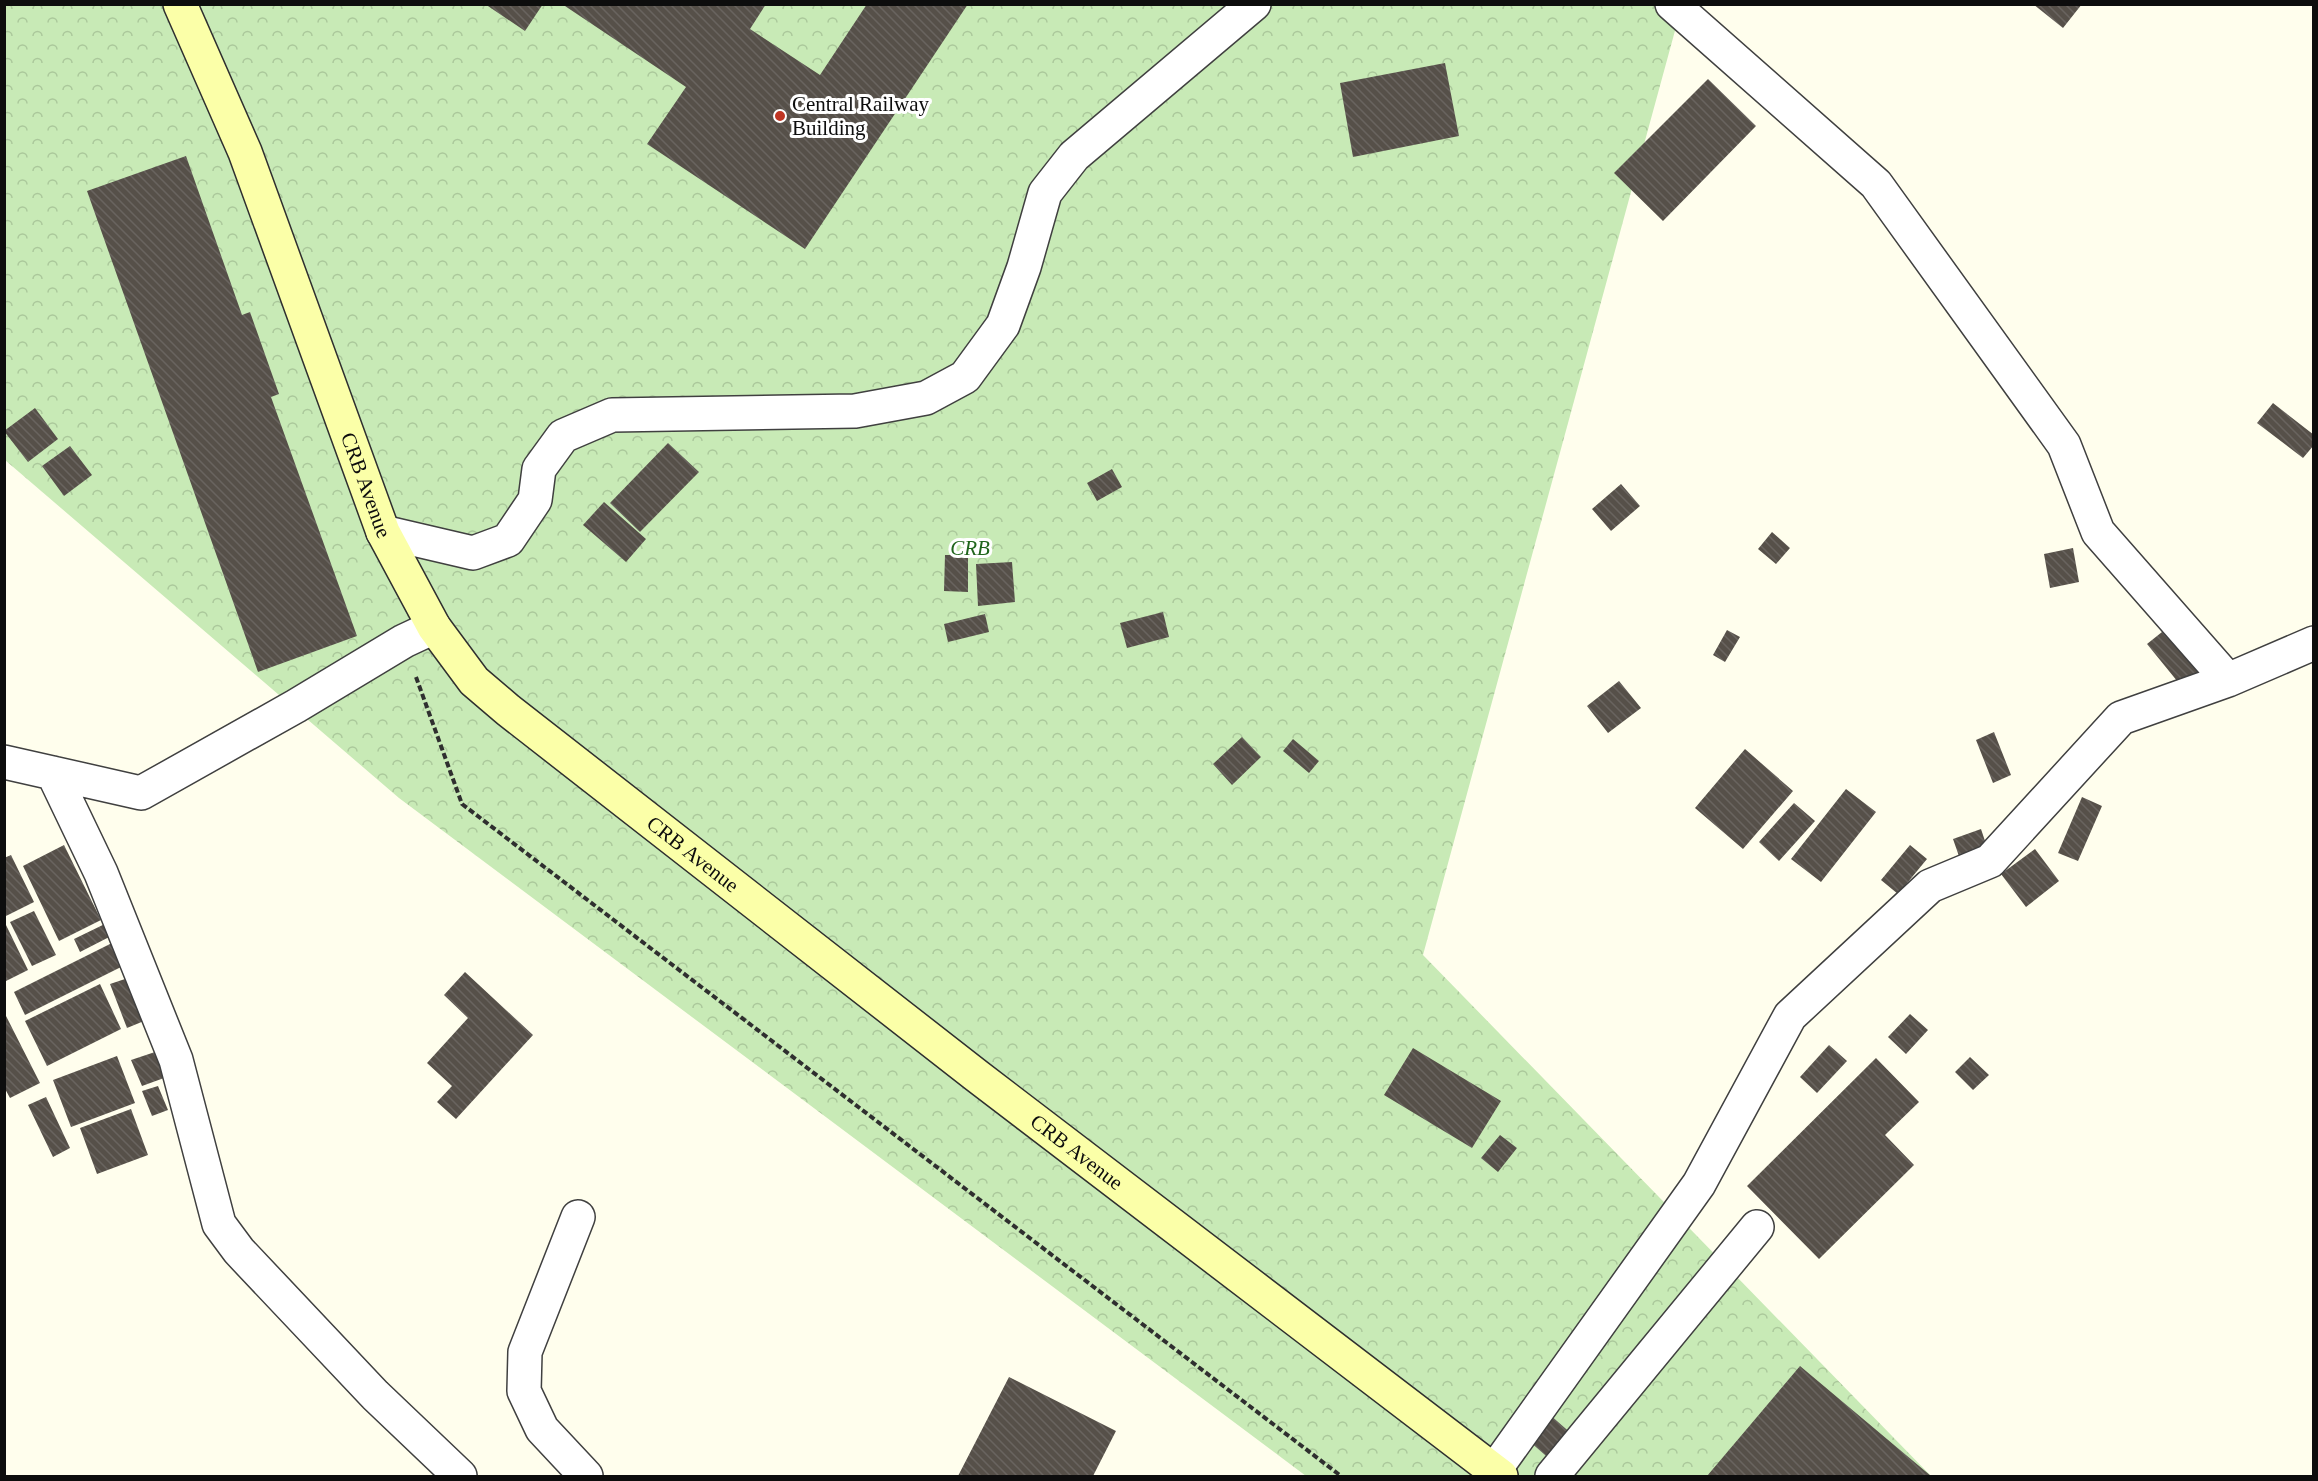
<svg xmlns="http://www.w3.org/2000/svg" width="2318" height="1481" viewBox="0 0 2318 1481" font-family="'Times New Roman',serif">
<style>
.park{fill:url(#park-crowns)}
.building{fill:url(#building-back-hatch)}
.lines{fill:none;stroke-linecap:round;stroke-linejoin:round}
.street-casing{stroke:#404040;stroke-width:36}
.secondary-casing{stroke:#2f2f2f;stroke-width:36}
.path{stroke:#2f2f2f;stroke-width:4;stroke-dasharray:6 3;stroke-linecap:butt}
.street{stroke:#fff;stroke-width:33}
.secondary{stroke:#fbffa8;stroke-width:33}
.poi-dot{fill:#bf3523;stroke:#fff;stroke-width:2}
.labels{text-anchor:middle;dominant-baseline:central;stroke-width:6;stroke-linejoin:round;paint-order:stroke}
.poi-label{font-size:21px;fill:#0d0d0d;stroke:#fff;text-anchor:start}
.street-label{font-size:21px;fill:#0d0d0d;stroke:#fff}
.park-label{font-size:21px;font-style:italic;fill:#20651c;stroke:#fff}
</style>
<defs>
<pattern id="park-crowns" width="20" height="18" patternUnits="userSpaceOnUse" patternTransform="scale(1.5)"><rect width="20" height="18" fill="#c8eab6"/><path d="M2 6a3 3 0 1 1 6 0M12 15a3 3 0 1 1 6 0" fill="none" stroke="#abc89b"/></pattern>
<pattern id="building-back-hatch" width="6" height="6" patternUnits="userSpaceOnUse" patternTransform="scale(1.5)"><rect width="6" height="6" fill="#565049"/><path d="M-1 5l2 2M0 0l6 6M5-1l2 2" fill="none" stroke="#69645f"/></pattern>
</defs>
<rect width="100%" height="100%" fill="#fffeed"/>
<path class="park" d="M5,5H1682L1423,955L1931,1476H1306L399,798L5,460Z"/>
<path class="building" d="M485,4H543L525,31Z
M562,4H766L750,29L820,75L867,4H968L805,249L647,144L686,87Z
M2033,4H2082L2063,28Z
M1445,63L1459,136L1353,157L1340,83Z
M1708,79L1756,126L1663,221L1614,173Z
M186,156L242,315L250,312L279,394L271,397L357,636L258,672L87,191Z
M2273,403L2314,435V445L2303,458L2257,423Z
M35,408L58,439L28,462L4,431Z
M668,443L699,472L640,532L610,503Z
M70,446L92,475L64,496L42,466Z
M1112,469L1122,487L1097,501L1087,483Z
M1621,484L1640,506L1611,531L1592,509Z
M604,502L646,539L626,562L583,525Z
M1772,532L1790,548L1776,564L1758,549Z
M2073,548L2079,582L2050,588L2044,554Z
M945,555H968V592L944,591Z
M1012,562L1015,602L978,606L976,564Z
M1163,612L1169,637L1127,648L1120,623Z
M985,614L989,632L948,642L944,624Z
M2167,628L2202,670L2182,687L2147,644Z
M1727,630L1740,637L1725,662L1713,655Z
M1619,681L1641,708L1608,733L1587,706Z
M1994,732L2011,775L1993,783L1976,740Z
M1242,737L1261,757L1232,785L1213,764Z
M1293,739L1319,761L1309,773L1283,751Z
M1745,749L1793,791L1743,849L1695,808Z
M1846,789L1876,812L1821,882L1791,859Z
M2082,797L2102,806L2078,861L2058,853Z
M1794,803L1815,821L1779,861L1759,842Z
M1981,829L1989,853L1961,862L1953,839Z
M64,845L101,920L59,941L23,866Z
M1910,845L1927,859L1898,894L1881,880Z
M2035,849L2059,881L2026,907L2001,874Z
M11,855L34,902L4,917V858Z
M34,911L56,955L32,966L10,922Z
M111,921L117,933L80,952L74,939Z
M6,925L28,970L4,982V926Z
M120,939L131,962L25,1015L14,992Z
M465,972L533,1035L456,1119L437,1102L452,1086L427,1063L468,1018L444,995Z
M128,978L144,1021L127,1028L110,984Z
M100,984L121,1029L47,1066L25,1021Z
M4,1012L40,1083L10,1098L4,1087Z
M1910,1014L1928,1030L1906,1054L1888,1037Z
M1829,1045L1847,1061L1817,1093L1800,1077Z
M1413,1048L1501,1101L1472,1148L1384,1095Z
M155,1052L164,1078L142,1086L131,1060Z
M117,1056L135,1103L71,1127L53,1080Z
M1970,1057L1989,1075L1973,1090L1955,1072Z
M1876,1058L1919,1102L1885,1135L1914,1165L1819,1259L1747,1186Z
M158,1086L168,1110L152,1116L142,1091Z
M46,1097L70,1148L53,1157L28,1105Z
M131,1109L148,1155L97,1174L80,1128Z
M1500,1135L1517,1148L1498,1172L1481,1158Z
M1800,1366L1931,1476H1707Z
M1009,1377L1116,1431L1093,1476H958Z
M1549,1414L1574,1436L1553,1462L1528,1440Z"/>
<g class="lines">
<g class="street-casing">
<path id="street" d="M1672,4L1876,184L2064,445L2098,532L2228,680
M383,532L473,553L508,540L535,500L539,469L563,436L612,415L855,411L926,398L965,377L1003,325L1024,267L1045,193L1074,156L1254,4
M4,762L141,793L296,706L404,641L434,627
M53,773L101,873L176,1060L219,1224L239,1251L375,1395L460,1476
M578,1217L525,1352L524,1391L542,1429L586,1476
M1494,1471L1699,1184L1790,1016L1930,886L1990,861L2121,718L2228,680L2314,643
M1552,1476L1757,1227"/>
</g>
<g class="secondary-casing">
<g id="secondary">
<path id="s1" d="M180,4L245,152L383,532L434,627L474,681L508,710L977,1076L1501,1476"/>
</g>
</g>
<path class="path" d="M416,677L462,804L1341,1476"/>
<use href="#street" class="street"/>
<use href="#secondary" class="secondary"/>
</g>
<circle class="poi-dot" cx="780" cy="116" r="6"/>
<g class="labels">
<g class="poi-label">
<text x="792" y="104">Central Railway<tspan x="792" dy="24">Building</tspan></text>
</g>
<g class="street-label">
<text stroke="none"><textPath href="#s1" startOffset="516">CRB Avenue</textPath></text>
<text stroke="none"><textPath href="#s1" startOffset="1020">CRB Avenue</textPath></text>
<text stroke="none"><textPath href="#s1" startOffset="1506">CRB Avenue</textPath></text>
</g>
<g class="park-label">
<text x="970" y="548">CRB</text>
</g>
</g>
<rect width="2318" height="1481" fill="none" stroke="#0d0d0d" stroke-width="12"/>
</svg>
